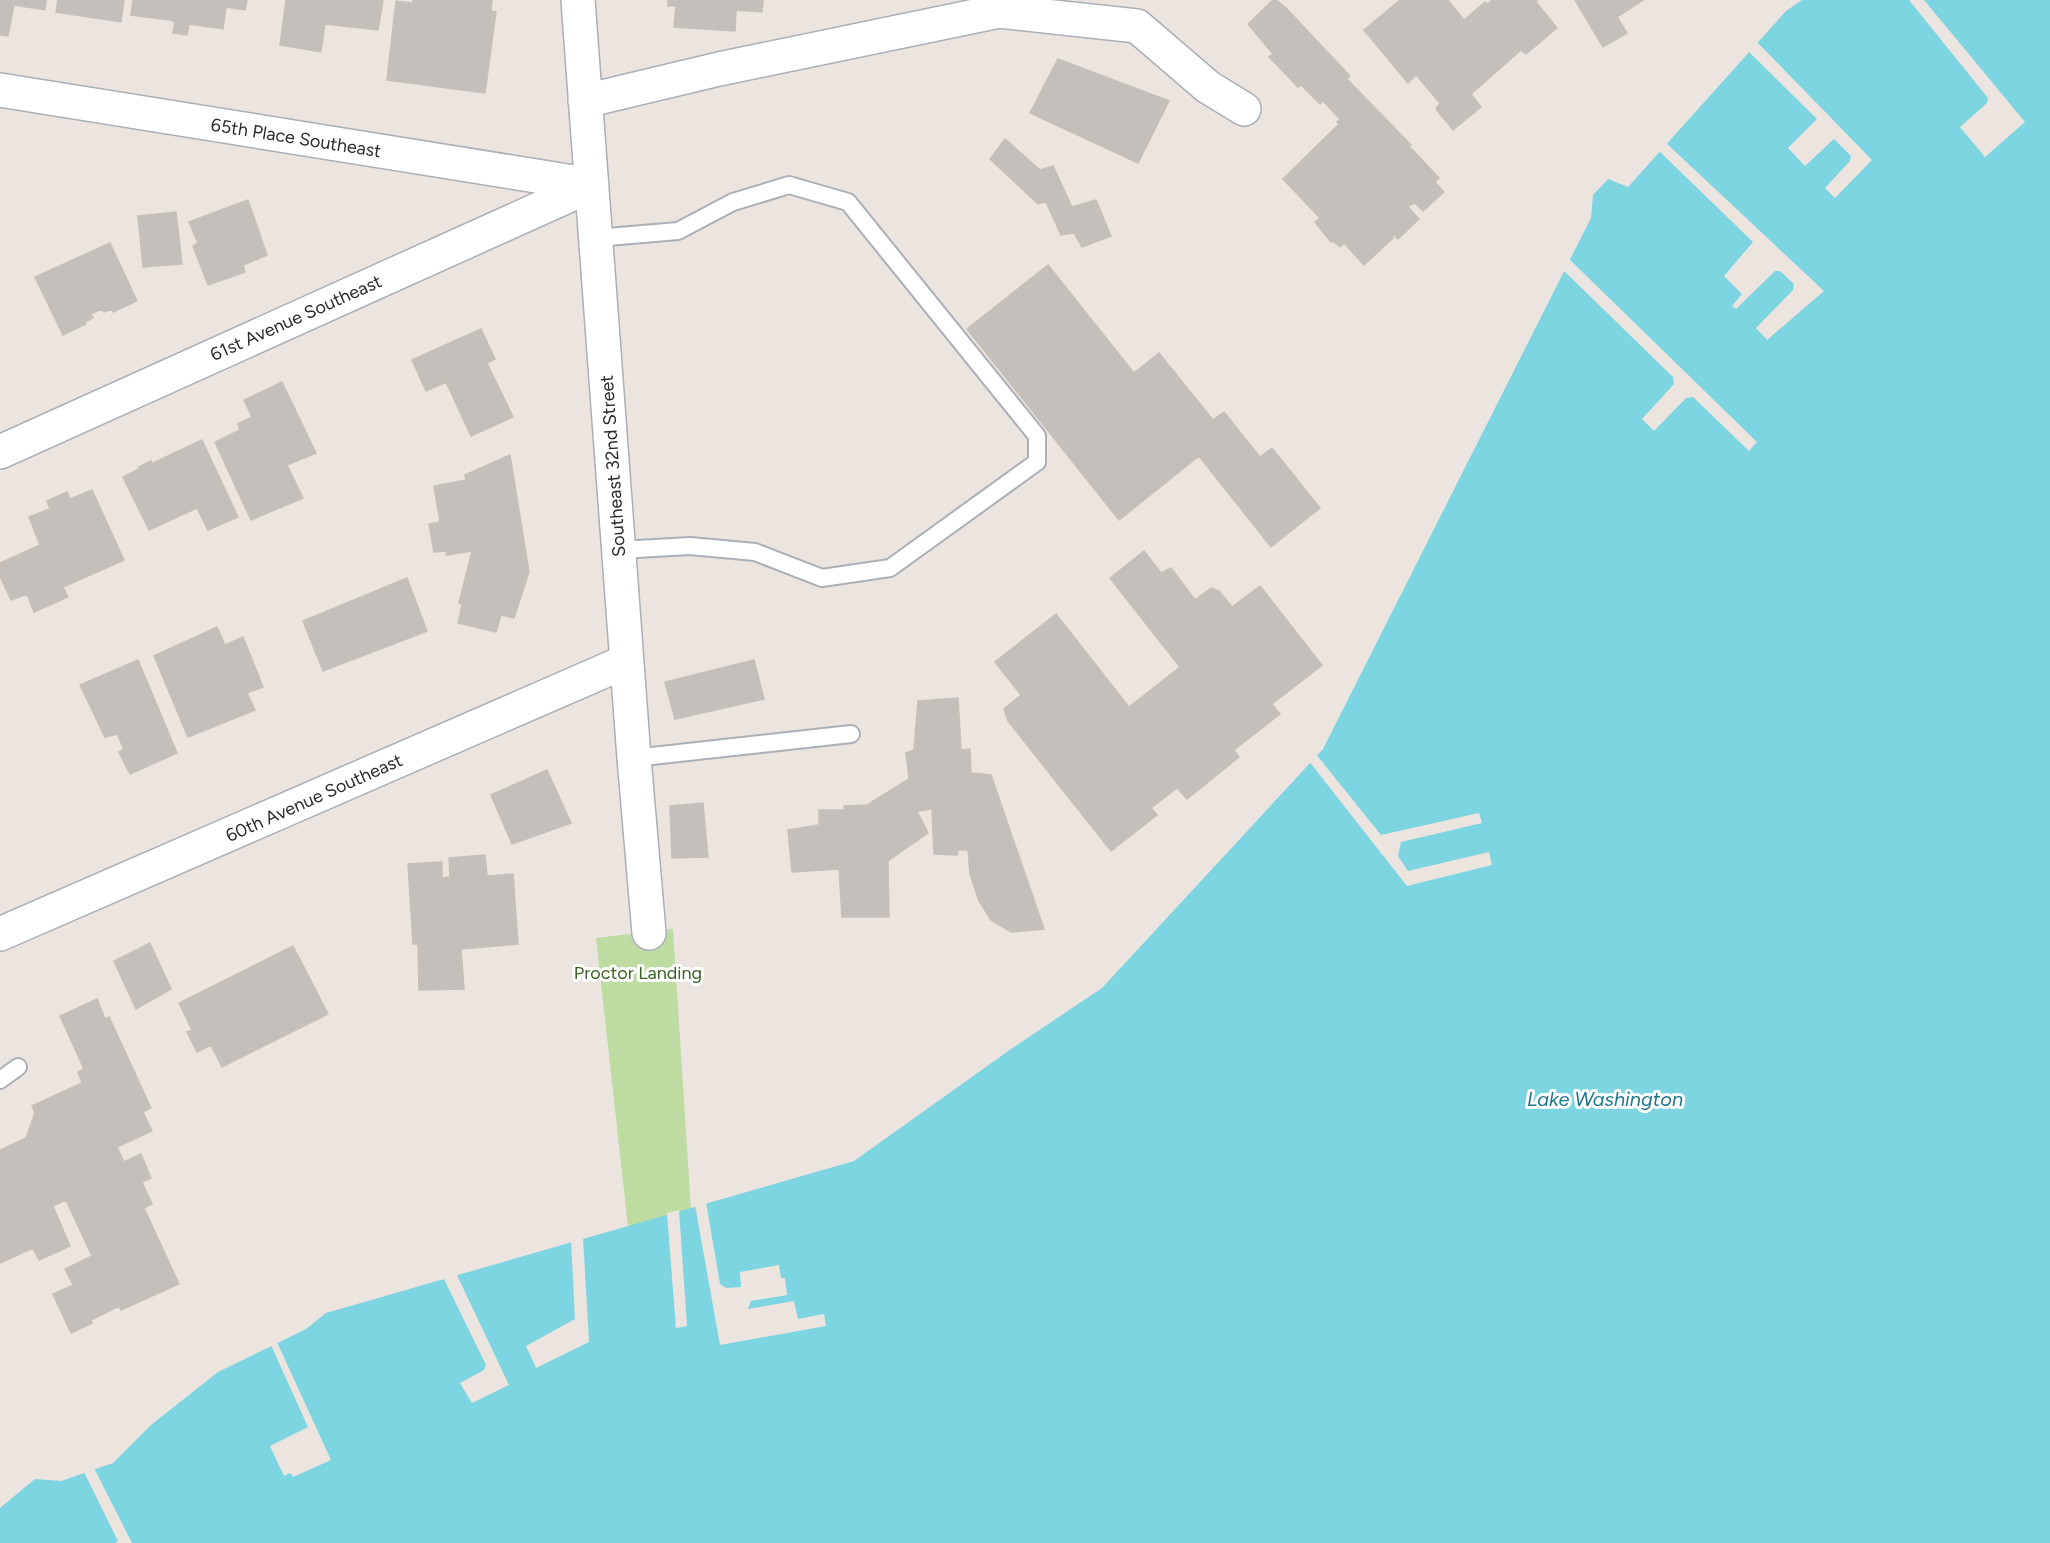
<svg xmlns="http://www.w3.org/2000/svg" width="2050" height="1543" viewBox="0 0 2050 1543" font-family="Figtree,sans-serif">
<style>
.green{fill:#bedca1}
.water{fill:#7dd5e2}
.pier{fill:#ebe4df}
.building{fill:#c4bfba;stroke:#c7c0b9;stroke-width:1.5}
.lines{fill:none;stroke-linecap:round;stroke-linejoin:round}
.service-casing{stroke:#abafb6;stroke-width:20}
.minor-casing{stroke:#abafb6;stroke-width:36}
.service{stroke:#fff;stroke-width:16}
.minor{stroke:#fff;stroke-width:33}
.labels{text-anchor:middle;dominant-baseline:central;stroke-width:6;stroke-linejoin:round;paint-order:stroke}
.street-label{font-size:18px;fill:#2b2b2b;stroke:#fff}
.park-label{font-size:18px;fill:#386122;stroke:#fff}
.water-label{font-size:20px;font-style:italic;fill:#1c778e;stroke:#fff}
</style>
<rect width="100%" height="100%" fill="#ebe4df"/>
<path class="green" d="M673,929L691,1210L628,1227L596,938Z"/>
<path class="water" d="M1802,0H2050V1543H0V1508L35,1479L61,1481L113,1463L151,1425L218,1372L306,1329L326,1313L854,1161L1011,1049L1102,988L1323,749L1591,218L1593,195L1608,179L1628,187L1786,11Z"/>
<path class="pier" d="M1909,0H1924L2025,122L1985,157L1960,127L1987,103L1988,98Z
M1756,41L1872,160L1835,198L1825,188L1850,161L1851,156L1834,139L1805,166L1788,148L1817,119L1747,50Z
M1665,142L1824,291L1767,340L1756,328L1793,290L1794,284L1780,271H1775L1736,309L1732,306L1742,294L1724,276L1753,242L1658,150Z
M1567,257L1757,442L1749,451L1693,397L1686,398L1654,431L1642,419L1674,384L1673,377L1561,268Z
M1315,753L1381,835L1479,813L1482,823L1401,842L1398,856L1408,871L1489,852L1492,865L1407,886L1308,760Z
M706,1202L720,1284L726,1288L741,1287L740,1272L779,1265L781,1278H785L787,1295L751,1301L748,1309L794,1301L798,1319L824,1314L826,1326L720,1345L695,1205Z
M679,1210L687,1326L676,1328L667,1213Z
M583,1237L589,1342L536,1368L526,1346L575,1319L571,1240Z
M456,1273L509,1385L472,1403L460,1383L484,1370L486,1365L443,1277Z
M276,1340L331,1460L293,1477L290,1473L284,1476L270,1446L308,1427L270,1343Z
M93,1466L132,1543H115L118,1541L83,1470Z"/>
<path class="building" d="M0,0H46L45,10L14,5L8,36L0,35Z
M58,0H124L121,22L56,12Z
M133,0H247L245,10L226,7L223,29L189,24L187,35L173,33L175,22L170,20L131,15Z
M286,0H383L378,30L325,24L321,52L280,45Z
M413,0H492L491,11L496,12L485,93L387,80L396,1L413,3Z
M668,0H763L762,12L736,10L735,31L674,27L676,6H668Z
M1273,0H1276L1285,7L1350,76L1347,79L1411,145L1409,146L1439,178L1435,182L1444,192L1423,211L1415,203L1410,205L1408,207L1419,219L1398,239L1394,235L1392,236L1393,238L1364,265L1344,243L1340,247L1333,241L1331,242L1315,222L1320,218L1283,179L1339,124L1337,122L1340,119L1323,101L1320,104L1301,85L1298,87L1269,57L1273,54L1248,24Z
M1400,0H1448L1464,20L1485,2L1488,4L1492,0H1537L1536,2L1557,28L1526,54L1521,50L1471,94L1481,107L1453,130L1436,109L1440,103L1416,75L1408,83L1364,30Z
M1575,0H1643L1617,17L1627,33L1603,47Z
M1058,59L1169,101L1138,163L1030,113Z
M1005,139L1040,170L1053,166L1072,207L1096,200L1111,236L1082,247L1074,233L1061,235L1046,202L1038,204L990,159Z
M248,200L267,255L243,265L245,272L208,285L193,246L198,243L189,222Z
M176,212L182,264L143,267L138,216Z
M110,243L137,301L113,312L112,309L104,312L102,309L91,314L93,318L85,322L86,324L63,335L35,277Z
M1048,265L1134,373L1159,353L1213,420L1224,412L1260,457L1272,448L1320,508L1271,547L1199,456L1119,520L967,329Z
M481,329L495,359L487,363L513,417L471,436L446,382L426,391L412,360Z
M282,382L316,453L287,465L303,498L251,520L215,442L240,430L238,424L252,417L244,400Z
M202,440L238,517L208,530L197,508L149,530L123,477L139,469V467L151,461V464Z
M510,455L529,572L514,618L501,615L496,632L458,623L462,605L459,603L472,551L446,555L447,551L434,552L429,524L440,522L434,486L466,480L465,475Z
M92,490L124,560L63,587L68,597L34,612L27,594L11,600L0,576V563L40,545L29,517L50,509L47,501L67,492L70,499Z
M1144,551L1161,573L1171,568L1195,600L1211,588L1219,591L1232,607L1260,586L1322,665L1272,704L1280,714L1234,750L1239,757L1187,799L1177,788L1151,808L1157,815L1111,851L1008,721L1004,709L1021,695L995,662L1056,614L1129,707L1180,667L1110,578Z
M407,578L427,631L323,671L303,621Z
M217,627L225,645L243,637L263,687L247,693L255,710L188,737L154,656Z
M138,660L177,753L130,774L119,752L124,749L117,734L105,737L80,685Z
M754,660L764,699L675,719L665,682Z
M958,698L961,750L970,749L971,773L991,775L1044,929L1011,932L991,920L979,901L970,874L968,850H958L957,855L934,854L932,809L917,811L928,833L888,861L889,917H842L839,869L792,872L788,830L819,825V810H844V806L867,805L909,779L906,753L914,750L918,701Z
M547,770L571,823L512,844L491,795Z
M703,803L708,857L672,858L670,806Z
M485,855L487,876L513,874L518,944L461,949L464,989L419,990L418,944H413L408,864L442,862V878L450,877L449,858Z
M150,943L171,989L136,1009L114,961Z
M293,946L328,1014L222,1067L211,1045L197,1052L187,1032L192,1030L179,1003Z
M97,999L105,1019L109,1017L151,1108L143,1112L152,1131L117,1147L124,1162L141,1154L151,1178L142,1182L152,1204L144,1208L179,1284L121,1310L119,1306L91,1320L92,1323L71,1333L53,1294L73,1285L65,1269L92,1256L66,1200L53,1206L70,1246L39,1260L33,1248L0,1263V1150L26,1138L35,1113L32,1106L82,1083L78,1072L84,1069L60,1016Z"/>
<g class="lines">
<g class="service-casing">
<path id="service" d="M596,238L678,231L733,202L789,185L848,202L1037,436V462L890,568L822,578L755,552L690,546L619,550
M634,758L851,734
M0,1080L18,1067"/>
</g>
<g class="minor-casing">
<path id="minor" d="M578,0L634,758L649,933
M0,90L592,185
M585,101L719,69L999,11L1137,26L1208,87L1244,109
M0,452L592,185
M0,934L627,661"/>
</g>
<use href="#service" class="service"/>
<use href="#minor" class="minor"/>
</g>
<g class="labels">
<g class="street-label">
<text transform="translate(296 138) rotate(9)">65th Place Southeast</text>
<text transform="translate(296 318) rotate(-24)">61st Avenue Southeast</text>
<text transform="translate(613 466) rotate(-94)">Southeast 32nd Street</text>
<text transform="translate(314 798) rotate(-24)">60th Avenue Southeast</text>
</g>
<g class="park-label">
<text x="638" y="973">Proctor Landing</text>
</g>
<g class="water-label">
<text x="1605" y="1099">Lake Washington</text>
</g>
</g>
</svg>
